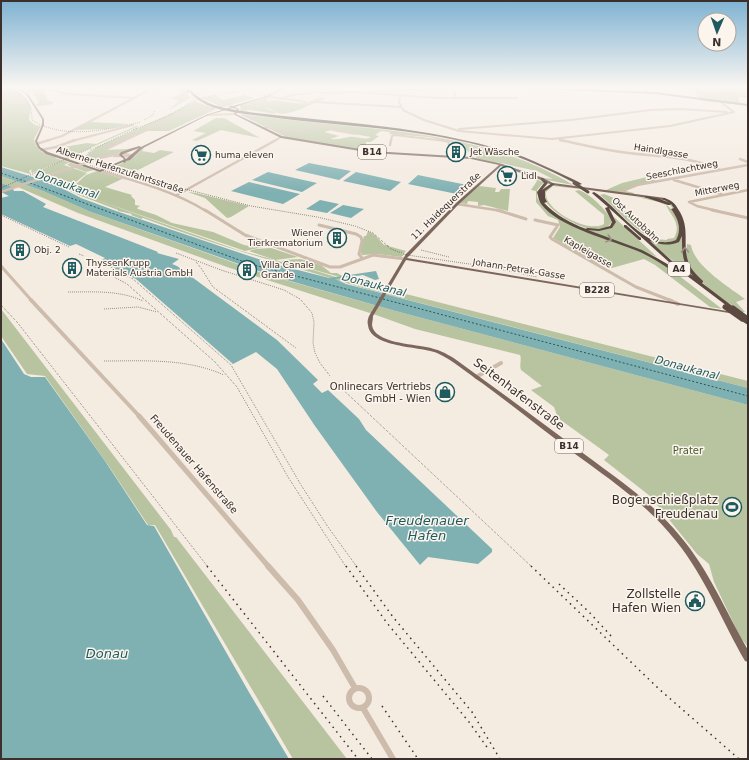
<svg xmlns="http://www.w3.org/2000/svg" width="749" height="760" viewBox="0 0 749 760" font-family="'DejaVu Sans',sans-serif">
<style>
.green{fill:#b8c4a0;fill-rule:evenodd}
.water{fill:#7fb0b2}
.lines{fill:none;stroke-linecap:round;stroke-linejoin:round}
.ferry{stroke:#1f5a5e;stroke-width:1;stroke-dasharray:2 2;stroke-linecap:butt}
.minor-far5{stroke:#cdbbac;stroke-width:2}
.minor-far4{stroke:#cdbbac;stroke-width:2.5}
.minor-far3{stroke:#cdbbac;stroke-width:3}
.minor-far2{stroke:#cdbbac;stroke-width:4}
.minor-far1{stroke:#cdbbac;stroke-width:5}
.minor{stroke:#cdbbac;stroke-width:6}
.major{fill:#7d675c;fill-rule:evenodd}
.highway{fill:#5c4a42;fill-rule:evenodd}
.rail-far1{stroke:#3b302b;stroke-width:1;stroke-dasharray:0.5 1.5;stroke-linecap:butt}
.rail{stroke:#3b302b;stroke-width:1.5;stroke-dasharray:1.5 4.5;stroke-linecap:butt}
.minor-bridge{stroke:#cdbbac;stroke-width:2.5}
.highway-bridge-far2{stroke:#5c4a42;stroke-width:2.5}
.highway-bridge-far1{stroke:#5c4a42;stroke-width:3}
.highway-bridge{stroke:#5c4a42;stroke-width:5}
.oneway{stroke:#9c8e87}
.labels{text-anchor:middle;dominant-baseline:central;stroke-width:3;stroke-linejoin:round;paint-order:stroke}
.far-street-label{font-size:9px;fill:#3b302b;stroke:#fbf5ee}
.shield{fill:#fbf5ee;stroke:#756b66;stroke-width:1}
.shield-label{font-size:9px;font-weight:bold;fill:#3b302b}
.far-poi-label{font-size:9px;fill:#3b302b;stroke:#fbf5ee;text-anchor:start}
.poi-label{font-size:10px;fill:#3b302b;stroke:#fbf5ee;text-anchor:end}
.park-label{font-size:10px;fill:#4a5a2e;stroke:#fbf5ee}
.street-label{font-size:10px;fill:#3b302b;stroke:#fbf5ee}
.water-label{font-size:11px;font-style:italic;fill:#1f5a5e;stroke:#fbf5ee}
.near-street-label{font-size:12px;fill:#3b302b;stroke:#fbf5ee}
.near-poi-label{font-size:12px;fill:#3b302b;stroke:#fbf5ee;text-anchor:end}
.near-water-label{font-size:13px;font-style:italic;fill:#1f5a5e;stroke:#fbf5ee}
</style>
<rect width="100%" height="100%" fill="#f4ebe1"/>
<path class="green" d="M1,87C13,87 28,95 31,108C31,110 29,116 29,120L35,125L41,126L34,139C37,153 45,153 56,157L55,158L94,170L86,172L67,165L70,163H68L64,165L87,173L71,186L46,178L62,170L42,177L39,175L41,173L34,174L62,161L32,173L31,171L32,169L29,171L31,174H30L1,166Z
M20,87H41L51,89L42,92L46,95L47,100L54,102L52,103L53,104L37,106L36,104L39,103L35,96H32L35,93H30Z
M180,87H185L186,92L190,98L169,110L179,101L171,98L181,94Z
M669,87H748V90L697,88L714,89H700L722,90L720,89L748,91V98L738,97L740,103H743L744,105L704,101L700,100L694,90Z
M215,95L223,100L244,95L255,98L223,107L201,98Z
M267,97L268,98L267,101C280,99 296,105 307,103C310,102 318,97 326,98C316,102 288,117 278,113C275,112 271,109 267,108C260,106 252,105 245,104Z
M194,101L216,109L169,131H146L104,150L127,149L137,147L132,149L89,161L87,160L86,157L89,153L97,147L172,113Z
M244,104L263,107L275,112L276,114L250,110L241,111L240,105Z
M243,114C353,131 474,125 573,185L547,180L503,165L476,158V155L452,144V142L428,137L389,134L390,132L381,131L375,135L379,136L371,142H366V146L369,151L288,138L241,115ZM332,130L371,137C364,141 357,136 349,137C342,138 338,140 330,139L339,136L324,132ZM496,162L537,171L553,179L544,178Z
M216,118H224L260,138L221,130L197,141L192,140L206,133L193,131Z
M90,122L129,124L107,129L74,130Z
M136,126H139L66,159L64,158L73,154H66L67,149L64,147L87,143L96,144Z
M143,148H144L142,151L154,153L160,150L174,152L136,171L116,166L134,157Z
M112,167H114L143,174L137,179L105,170Z
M97,171L127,180L122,179L105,187L132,195L131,196L135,200V205L140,206L137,208L138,209L156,215L172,223L213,232L244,245L249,246L257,241L267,246L245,251L88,197L238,250L282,262L283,260L300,259L308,261L321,265L331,273H337L348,279L368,285L297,265L352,282L398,293L410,295L748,381V388L366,289C292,266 216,246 143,218L141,219L131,215L132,214L118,211V210L81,196L52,183L51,182L32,175C46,176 60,189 74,188L82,196L75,185L86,175Z
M1,176L43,191L91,212L271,276L392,310L748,405V647L740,637L714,582L709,564L697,554L650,496L604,460L609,455L558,418L554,407L531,390L542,386L521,370C519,364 522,360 520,355L415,329L376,315L227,267L78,213L18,187L13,188L1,183Z
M525,176L544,182L537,190V197L541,204L563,221L639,250L664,264L722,309L710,307L655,265L644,259L612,268L602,264L603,260L600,259L598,264L553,238L560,227L558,220L548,216L536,202V191L531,190L537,181Z
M647,177L656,181L639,184L625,191L634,193L633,194L604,191L622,183Z
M549,185H550L542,191C538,214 595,240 613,226L615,222L614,217L657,257C628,244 551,226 539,196L541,190Z
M553,185L579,189L553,186L546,192C543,210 590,234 604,224V215L575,191L579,190C591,195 606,209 612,221C602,244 552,215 545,200C544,197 544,194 544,191Z
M479,186L496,188L495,192H499L501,189H510L508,211L484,205L478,206V202L468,201L467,204L460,203Z
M188,192L196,193L249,206L231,217L227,218L205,198Z
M604,194L614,198V201L650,235L654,236V239L667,240V239L674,238C682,224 671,216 666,205L659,202L637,197C656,199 673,202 678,223C679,229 680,234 678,239C653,255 618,209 600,195Z
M666,200H668L676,209L681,220L684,228V259L689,271L697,280L648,241C659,243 673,248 681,238C683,223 676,211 666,200Z
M368,231L375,235L384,245H389L388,246L406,251L404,253H400L405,254L401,257L378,254L362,255L360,251L364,236H366Z
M687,244L691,245C694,266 729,287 745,299L736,302L745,312H742C725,300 689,279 686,256C686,252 687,248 687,244Z
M271,248L298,257L275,260L249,251L256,249Z
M1,309L171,530L174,537H176L347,759H293L155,525H148L108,465L45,376L27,374L1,336Z"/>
<path class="water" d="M309,163L351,171L339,180L295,170Z
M1,167L52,183L81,198L116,211L267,262L329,278L376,271L379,279L375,280L363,275L335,279L346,284L748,388V405L392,310L276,277L91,212L43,191L1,176Z
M268,172L317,183L302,192L252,180Z
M356,172L401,182L390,191L343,181Z
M418,175L467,185L457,194L408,184Z
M249,182L300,194L283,204L231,191Z
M1,183L12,187L14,191H23L46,204L43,207L158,252L157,253L179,259L172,264L177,266L277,340L318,380L313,384L322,393L328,390L359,419L366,430L492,549V552L478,564L428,557L420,565L377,512L315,426L277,369L256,352L233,364L136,279L100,261L105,258L76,244L70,246L1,214V198L9,196L1,192Z
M320,200L339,204L327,213L306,209Z
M343,205L364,209L351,218L330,213Z
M1,339L24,374L31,377H45L105,461L147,525L154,526L250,694L289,759H1Z"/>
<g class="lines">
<path class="ferry" d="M1,173L27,182
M30,183L250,264L380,298
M383,299L748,396"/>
<path class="minor-far5" d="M307,87L305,89L306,90L323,93L358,92
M338,87V93
M452,87L455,93L454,99
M647,87V92
M674,87H681
M51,90L68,94L134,98
M52,90L61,87
M369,91L439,89L454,87
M356,92L438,98H517
M264,96L306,102
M400,96L399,102L403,110L424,120L459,131L552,139L670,126L734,112L722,103
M280,99L292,95L310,93
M315,102L401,107
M207,115L235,114
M262,128L270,127L291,131L326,126L333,130L356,134
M459,129L571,120L651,110L680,109L727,112
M560,140L565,141
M46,141L62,136L155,87
M72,141L133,125
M123,141L182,114L226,105L231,106
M274,141L281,137
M391,141L392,136L395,135L446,141"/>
<path class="minor-far4" d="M443,140L449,142V156
M560,140C580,144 600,149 621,152C653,157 690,155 720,170
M36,144L49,140
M390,145L391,140
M106,149L125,140
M41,150L56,147L75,140
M114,156H133
M100,158L122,153L133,156
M740,159L748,162
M100,171C136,181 174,191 206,211
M674,180L721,194
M620,192L637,185L748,165
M177,195L276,140
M689,202L697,206L717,211
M689,202L748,190
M457,204L502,211"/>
<path class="minor-far3" d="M205,210L245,235L330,267H340L373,255L405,259
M497,210L526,219
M712,210L748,218
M535,220L558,225L550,237L552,239L636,287L672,301
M319,225L356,234L361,237L362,241L359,254L362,258
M1,266L32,301"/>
<path class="minor-far2" d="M31,300L140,417
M669,300L678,304
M476,377L501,363"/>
<path class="minor-far1" d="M139,416L269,567"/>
<path class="minor" d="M268,566L298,600L333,650L355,688
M349 698a10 10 0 1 1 20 0a10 10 0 1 1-20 0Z
M363,708L393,759"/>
<path class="major" d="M13,87H15L28,94L44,119V125L37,141L40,147L48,152L100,170L123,160L124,159L119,155L121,152L139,146L141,147L206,115L231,107L230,106H233L267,96L284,87H286L269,96L235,107L239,109L236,114L282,136L372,151L471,157L502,164L543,178L553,183L665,198L666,199L664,200L552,185L541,180L501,166L458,205L409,256L407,258L733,312H735V314L406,260L373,316C373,319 372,323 372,325C374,343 413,344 426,347C437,349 446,353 455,359C494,387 533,416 572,445C609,473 650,499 680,536C709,570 726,612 748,650V662L745,661C722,621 705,577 676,541C647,504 608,478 571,451C541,428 512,405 482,383C467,373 453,360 437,353C420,346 370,348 368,325C367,322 368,319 369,316L406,254L456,203L499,165L471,159L372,153L281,138L235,115L234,114L237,109L233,108L208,115L143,148L130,160L126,161L125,163L123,162L100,172L46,154L38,148L35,141L42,125V119L26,94ZM139,148L126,159L122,155L123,154Z
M502,87L655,92L748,104V106L655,94Z"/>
<path class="highway" d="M186,87H188L189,93H187Z
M248,112C340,123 436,126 524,157C538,163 552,169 566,176C571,178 577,181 582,184L579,185C553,172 528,159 500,151C418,126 332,127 247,114Z
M541,178H543L548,183L542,190L552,183L555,184L545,191V198L547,202L544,203C556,215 570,223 586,229L587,228H588L599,229L610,226L612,222L605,208L608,207L593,194L592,193L594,192C618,206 645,253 676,240C682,230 678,218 671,209L674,208L677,212L671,204L670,205H668L644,197L646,196L660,199L670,203L662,199L664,198C671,200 675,203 678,209C691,228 682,242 688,261C690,269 697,275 703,281V282L702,283L735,308L733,309H731L670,263L609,208L616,222L612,228L599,231L588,230L642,250L657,258L681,272V274H677C665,266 653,258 640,252C612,240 559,228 541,204C539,201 538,196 537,192L544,183L541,180ZM682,236C682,253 682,263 693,276L672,261L650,241C660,245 669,246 679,242Z
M624,225H626L641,238V240H639L624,227Z
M740,318H744L748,322V325L740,320Z"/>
<path class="rail-far1" d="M8,87C24,96 32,100 32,120C63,140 107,130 141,122
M193,101L210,96L264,87
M144,120L153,115L155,110
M137,128L91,150L86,156V161L90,165L102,170L155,184L189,190L251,206L317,217L355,226L373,233L391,249L407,255L490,267L537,277
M133,130C157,120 189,111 203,87
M1,188L91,148
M1,215L69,247
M421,250L449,257
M176,253L221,270L284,290L300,299L312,313L314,322L313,343L315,353L320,363L330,376
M79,254L84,256
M99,261L133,279L231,365L301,485L328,527L357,567
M196,262L201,268L213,287L296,348
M92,265L127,284L215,362L237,387L288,477L346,567
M68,292C94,292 119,290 143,301
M1,305L17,322L208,567
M104,309L138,307L157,312
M104,361C145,361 186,358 224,375
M338,385L532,567"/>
<path class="rail" d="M207,566L358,759
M346,566L387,623L469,722L489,750
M356,566L393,617L472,712L500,759
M531,566L659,689L739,759
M559,584L589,612L612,637
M323,696L372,759
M382,706L418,759"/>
<path class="minor-bridge" d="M1,192L100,158"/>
<path class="highway-bridge-far2" d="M190,91C205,108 227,110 248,113"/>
<path class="highway-bridge-far1" d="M574,183L588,192"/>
<path class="highway-bridge" d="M725,307L742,319
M733,308L748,319"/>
</g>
<defs><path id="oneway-chevron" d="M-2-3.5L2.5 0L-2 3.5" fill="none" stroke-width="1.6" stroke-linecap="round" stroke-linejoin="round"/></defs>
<g class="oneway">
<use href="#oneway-chevron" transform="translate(609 239) rotate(19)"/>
<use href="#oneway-chevron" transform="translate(685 250) rotate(-90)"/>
</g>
<linearGradient id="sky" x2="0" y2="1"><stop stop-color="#7eb2d2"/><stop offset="0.45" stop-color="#faf6f2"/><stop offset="1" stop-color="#faf6f2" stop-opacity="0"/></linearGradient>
<rect width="749" height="193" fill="url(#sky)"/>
<defs>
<g id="building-ring" transform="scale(1)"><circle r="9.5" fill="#fbf5ee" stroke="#1f5a5e" stroke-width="1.5"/><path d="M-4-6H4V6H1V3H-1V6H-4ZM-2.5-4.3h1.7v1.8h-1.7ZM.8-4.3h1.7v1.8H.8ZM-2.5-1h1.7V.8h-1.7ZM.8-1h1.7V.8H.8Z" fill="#1f5a5e"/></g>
<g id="supermarket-ring" transform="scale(1)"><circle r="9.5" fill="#fbf5ee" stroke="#1f5a5e" stroke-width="1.5"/><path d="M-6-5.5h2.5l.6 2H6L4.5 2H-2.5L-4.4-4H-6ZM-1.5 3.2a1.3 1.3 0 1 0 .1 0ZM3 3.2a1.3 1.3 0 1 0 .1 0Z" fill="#1f5a5e"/></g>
<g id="shop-ring" transform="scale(1)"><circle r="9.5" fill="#fbf5ee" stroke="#1f5a5e" stroke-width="1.5"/><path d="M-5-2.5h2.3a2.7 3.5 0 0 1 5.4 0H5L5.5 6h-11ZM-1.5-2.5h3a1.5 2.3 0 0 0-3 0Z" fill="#1f5a5e"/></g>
<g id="stadium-ring" transform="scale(1)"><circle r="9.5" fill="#fbf5ee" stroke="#1f5a5e" stroke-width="1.5"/><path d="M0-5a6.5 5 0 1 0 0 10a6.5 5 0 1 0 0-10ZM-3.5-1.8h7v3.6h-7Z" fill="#1f5a5e"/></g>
<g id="civic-ring" transform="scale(1)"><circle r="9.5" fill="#fbf5ee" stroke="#1f5a5e" stroke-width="1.5"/><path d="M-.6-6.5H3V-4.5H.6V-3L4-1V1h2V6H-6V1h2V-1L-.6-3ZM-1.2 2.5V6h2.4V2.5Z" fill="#1f5a5e"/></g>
</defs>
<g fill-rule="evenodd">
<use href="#building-ring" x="456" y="152"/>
<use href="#supermarket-ring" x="201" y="155"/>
<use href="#supermarket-ring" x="507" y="176"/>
<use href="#building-ring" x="337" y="238"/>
<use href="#building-ring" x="20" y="250"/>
<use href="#building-ring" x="72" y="268"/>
<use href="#building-ring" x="247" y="270"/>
<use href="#shop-ring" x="445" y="392"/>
<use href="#stadium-ring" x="732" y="507"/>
<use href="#civic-ring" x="695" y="601"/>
</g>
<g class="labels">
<g class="far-street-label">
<text transform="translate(661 151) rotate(9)">Haindlgasse</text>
<text transform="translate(120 170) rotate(18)">Alberner Hafenzufahrtsstraße</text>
<text transform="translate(682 170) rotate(-11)">Seeschlachtweg</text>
<text transform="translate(717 189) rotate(-11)">Mitterweg</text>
<text transform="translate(446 206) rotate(-44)">11. Haidequerstraße</text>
<text transform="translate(636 220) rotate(43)">Ost Autobahn</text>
<text transform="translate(588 252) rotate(30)">Kapleigasse</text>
<text transform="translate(519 269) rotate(9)">Johann-Petrak-Gasse</text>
</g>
<g class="shield">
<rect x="358" y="145" width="28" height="14" rx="3"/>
<rect x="668" y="262" width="22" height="14" rx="3"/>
<rect x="580" y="283" width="34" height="14" rx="3"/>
<rect x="555" y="439" width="28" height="14" rx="3"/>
</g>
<g class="shield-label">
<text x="372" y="152">B14</text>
<text x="679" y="269">A4</text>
<text x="597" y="290">B228</text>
<text x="569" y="446">B14</text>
</g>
<g class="far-poi-label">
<text x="470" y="152">Jet Wäsche</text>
<text x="215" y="155">huma eleven</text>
<text x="521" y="176">Lidl</text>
<text x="323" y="233" text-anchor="end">Wiener<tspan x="323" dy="10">Tierkrematorium</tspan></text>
<text x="34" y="250">Obj. 2</text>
<text x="86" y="263">ThyssenKrupp<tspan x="86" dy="10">Materials Austria GmbH</tspan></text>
<text x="261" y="265">Villa Canale<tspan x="261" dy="10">Grande</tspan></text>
</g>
<g class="poi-label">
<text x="431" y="386">Onlinecars Vertriebs<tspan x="431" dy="12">GmbH - Wien</tspan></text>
</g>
<g class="park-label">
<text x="688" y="450">Prater</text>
</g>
<g class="street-label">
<text transform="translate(194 464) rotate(49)">Freudenauer Hafenstraße</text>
</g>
<g class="water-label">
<text transform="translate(67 185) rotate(19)">Donaukanal</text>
<text transform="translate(374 285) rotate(15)">Donaukanal</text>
<text transform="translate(687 368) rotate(15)">Donaukanal</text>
</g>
<g class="near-street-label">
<text transform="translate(519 394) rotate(37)">Seitenhafenstraße</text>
</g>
<g class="near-poi-label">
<text x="718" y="500">Bogenschießplatz<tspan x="718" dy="14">Freudenau</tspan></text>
<text x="681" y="594">Zollstelle<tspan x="681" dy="14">Hafen Wien</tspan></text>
</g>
<g class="near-water-label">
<text x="427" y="520">Freudenauer<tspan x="427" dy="15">Hafen</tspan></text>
<text x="107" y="653">Donau</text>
</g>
</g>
<rect width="749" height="760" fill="none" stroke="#3b302b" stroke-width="4"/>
<g transform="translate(717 32) rotate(182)"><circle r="19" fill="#fbf5ee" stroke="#aea6a0"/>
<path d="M0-3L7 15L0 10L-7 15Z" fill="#1f5a5e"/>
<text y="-6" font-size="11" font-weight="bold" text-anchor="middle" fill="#3b302b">N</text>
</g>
</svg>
